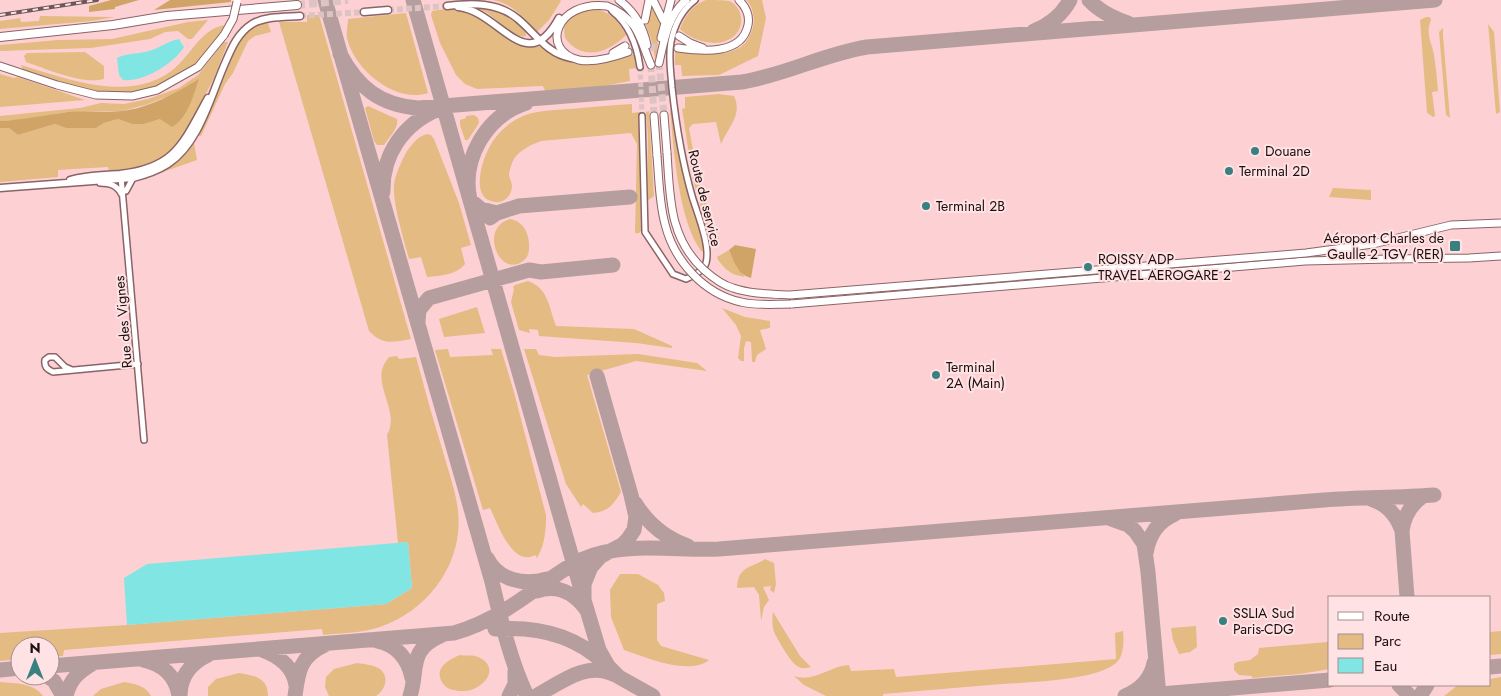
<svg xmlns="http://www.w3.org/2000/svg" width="1501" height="696" viewBox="0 0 1501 696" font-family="Jost,sans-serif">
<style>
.built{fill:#fdd1d3;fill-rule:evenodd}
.green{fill:#e4bb82}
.forest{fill:#cfa466}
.water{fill:#81e5e4}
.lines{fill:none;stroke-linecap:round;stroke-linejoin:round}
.taxiway{stroke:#b69e9e;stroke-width:15}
.minor-tunnel{stroke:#ddc3c4;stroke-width:5;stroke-dasharray:5 2.5;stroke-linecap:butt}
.tertiary-tunnel{stroke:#ddc3c4;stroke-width:6;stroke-dasharray:6 3;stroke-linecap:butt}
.secondary-tunnel{stroke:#ddc3c4;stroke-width:7;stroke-dasharray:7 3.5;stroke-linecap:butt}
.primary-tunnel{stroke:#ddc3c4;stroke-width:8;stroke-dasharray:8 4;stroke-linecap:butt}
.minor-casing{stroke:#8b6366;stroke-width:8}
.tertiary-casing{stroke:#8b6366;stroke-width:9}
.secondary-casing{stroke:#8b6366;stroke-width:9}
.primary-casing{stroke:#8b6366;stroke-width:10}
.minor{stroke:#fff;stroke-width:5}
.tertiary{stroke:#fff;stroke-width:6}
.secondary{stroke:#fff;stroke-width:7}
.primary{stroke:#fff;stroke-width:8}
.rail-casing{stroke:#6c5859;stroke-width:4}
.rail{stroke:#ffe3e4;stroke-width:2;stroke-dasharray:5.5;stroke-linecap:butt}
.secondary-bridge-casing{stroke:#8b6366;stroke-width:9;stroke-linecap:butt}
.secondary-bridge{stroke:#fff;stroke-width:7}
.poi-dot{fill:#398181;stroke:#ffe3e4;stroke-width:2}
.labels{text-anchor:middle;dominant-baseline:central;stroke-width:4;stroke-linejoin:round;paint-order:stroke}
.poi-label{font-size:14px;fill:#1c0d0e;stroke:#ffe3e4;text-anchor:start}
.street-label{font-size:14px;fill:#1c0d0e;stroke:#ffe3e4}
</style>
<rect width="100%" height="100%" fill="#ffe3e4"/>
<path class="built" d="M0,0H1501V696H0ZM1330,597H1490V685H1330ZM20,646H50V676H20Z"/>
<path class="green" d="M493,0H560L561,1L549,20L537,32C524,18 513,4 493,0Z
M706,0C713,0 723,0 729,1C742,6 745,24 736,34C722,50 693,42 680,29C685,16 692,5 706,0Z
M747,0H762L766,18L758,56L719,75L682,76L681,65H675V50C693,52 730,59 744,44C748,41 750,34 752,30C756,20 753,8 747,0Z
M652,5L661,22L659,27L656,62L651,39L645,23L650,6Z
M473,6C487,6 527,19 526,36C511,39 501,23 490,15C485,11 478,9 473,6Z
M590,7C609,12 616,17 626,35C608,53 583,62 565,38C561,15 572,14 590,7Z
M452,8L467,10L483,17L514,42L538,46L566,60L578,63L604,62L635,54L638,68L629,69L630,81L551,96L544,89L543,86L477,89L465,84L456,75L440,43L431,15L432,11Z
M406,13L428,93C396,104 354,70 347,38C346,32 348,25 348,19Z
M307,15H319L411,339C393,342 383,346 369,331L279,22H307Z
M40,16L115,17L92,21L0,29V21L20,18L21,22L39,21Z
M1426,17H1430L1431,20C1425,34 1432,42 1434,55C1436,67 1437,79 1438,91L1432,92L1435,116L1433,117L1427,113L1420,20Z
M208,20L192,39H188L178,31L165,32L150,39L91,48L0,51V45L58,40L112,39L188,22Z
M268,23L271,32L255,36L248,41L233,73L225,84L201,136H198L237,43C245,31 253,25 268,23Z
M1488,24L1494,32L1500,112L1496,114Z
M224,25C217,44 203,58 188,70C133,109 81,90 23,71L21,65C71,80 139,107 181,62C194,48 204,29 224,25Z
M1443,28V36L1450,118L1446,115L1439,32Z
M224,42H228L214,78L186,132L175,149L149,166L137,169L109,171L108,167L58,170V177L0,182V128H9L18,135L55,124L66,128H96L104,123L118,119L132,124H144L160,119L199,80L174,94L145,105L122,111H85L59,113L24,120L0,121V116L80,108L101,103L124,104L148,99L179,88L198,75Z
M85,52L104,66V79C83,85 47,69 26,62L24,56L27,53Z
M0,74L14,78L18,77L85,100L0,107Z
M718,94L734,96C743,115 728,127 721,144L716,122L693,124L689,128L699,183L719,239L714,240L710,238L693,180L682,109L685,108V97Z
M632,104V113L639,112L641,231L639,233H635L637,144L631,133L541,141C530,145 516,152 512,163C511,166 509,172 509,175C509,178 512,182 512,186C512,193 507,201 499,202C496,203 492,201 488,200C471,190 484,154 493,141C499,132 509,123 519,118C534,110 554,110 571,109C591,107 612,105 632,104Z
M368,106L397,119C399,129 389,137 384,145H377L374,141L365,108Z
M670,110H673L680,161L704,247L702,252C678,221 674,150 670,110Z
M649,111L654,196L647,201L648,137L646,112Z
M474,115L478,118L479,123L468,140H465L460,125V120L466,118V116Z
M427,134L431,135L434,139L459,203L471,245L461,248L465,264C456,275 440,276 427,277L421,257L409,259C404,241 392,201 394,184C396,173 402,160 407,151C413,143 417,137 427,134Z
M194,143L197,160L157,174L187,153Z
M1333,188L1371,190V200L1329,197Z
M510,219C524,221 530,235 529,248C529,254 527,258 523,261C500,279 478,228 510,219Z
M729,250L737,268L745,277C731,275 726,270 718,260L717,257Z
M528,281C548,288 549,307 556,326L634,329L672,346V348L636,343L539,336L538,330L529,329L530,333L519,330L511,302L514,289L513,287L515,285Z
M477,307L485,333L444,337L439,319Z
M722,308L745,317L770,321V328L760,330L766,349L757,355L755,362H752L751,342L746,341L744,348V361H741L738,358L741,336L736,325Z
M448,349L450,357L493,355L491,349H501L514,392L546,515C546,531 545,544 537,558L535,555C512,568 497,522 490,508L483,510L435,350Z
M524,349H536L539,355L555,357L638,354L697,363L707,371L636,361L587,375L621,492C613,505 609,511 593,513L583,504L581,507L566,484Z
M397,356L399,359L416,357C425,390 434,423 444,455C449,473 456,492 458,511C464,563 428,611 380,627C362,633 342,633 323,635L322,629L64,650L63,656L50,657V646H20V659L0,661V633L127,625L386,604L412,588L408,542L398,543L387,435C400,413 375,388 383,367C384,363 387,360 389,357Z
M765,559L774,563L776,584L774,593L770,590L771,586L763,587L769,600L764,607L761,621L759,595L754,587L737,588C738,565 752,568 765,559Z
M620,574H638L658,585L664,593L665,601L657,604V640L661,646L709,660C689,676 645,657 624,650L611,617L610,590Z
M773,612L800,656L811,667C807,668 803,669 799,667C791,664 778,640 774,632C772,625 772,619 773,612Z
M1196,626L1197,647L1190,652L1179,654L1173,640L1171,628Z
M1123,631C1124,640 1124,657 1116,663C1095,682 1019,682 990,685C954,688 919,691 883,694V696H826L804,685L794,676C814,683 829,666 849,665L851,671L894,669L896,677L1116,659L1115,633Z
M1501,631V654L1490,655V632Z
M1328,635H1330V669L1300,674L1252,678V676L1239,675L1234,670V664L1237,662L1250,660L1258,654L1259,648L1328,642Z
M460,655C465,656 471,655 475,656C504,665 484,693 459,691C454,690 449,690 445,686C431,670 447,660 460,655Z
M357,663C364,664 374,665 380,669C390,677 385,690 376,696H329L325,687L326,677L334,669Z
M239,673C255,676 268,677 268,696H208V687L216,679Z
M1501,677V696H1444L1458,685H1490V679Z
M0,682C16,684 33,682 43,696H0Z
M124,682C135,684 145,685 151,696H93L101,689Z"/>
<path class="forest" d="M111,0H139L115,7V9L89,12V6Z
M170,0H231V2L154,10Z
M199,79C193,96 188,118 172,127L160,119L144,124H132L118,119L104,123L96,128H66L55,124L18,135L9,128H0V121C23,120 45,115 68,112C86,110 104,113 122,111C149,108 176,93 199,79Z
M735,245L756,249L751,278C737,275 734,261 729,250Z"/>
<path class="water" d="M179,39L184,47C175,63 142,83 123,80L119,75L117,58C126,53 138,54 149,51C159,48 168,41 179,39Z
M408,542L412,588L386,604L127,625L124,578L147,564Z"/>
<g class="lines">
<path class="taxiway" d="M325,0L492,582C501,620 510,660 527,696
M413,0L584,600
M1089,0C1100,12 1113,18 1128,23
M1034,31C1049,25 1062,15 1070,0
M340,54C358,87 379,105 418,108L742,82C785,75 824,54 867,47L1435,0
M383,192C382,154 404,123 439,109
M497,213L481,209L470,200C461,159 486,116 526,103
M490,218L497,213L519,206L630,197
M418,322L419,310L429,298L529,270L541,272L613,265
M597,376L631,495L636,517L634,530L628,539L622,545L601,556L591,567L584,584V600L599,650L608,666L619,677L653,696
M1371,499C1387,504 1397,516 1402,531L1407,597
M635,503C648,524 665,538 688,546
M1111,519L1128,525L1135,531L1144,544L1148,572L1159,696
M1402,531C1404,516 1410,505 1423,496
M1146,553C1149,535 1158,521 1175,514
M487,558C498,580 524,586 547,579
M537,591C557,584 574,593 586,609
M495,629C535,626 573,634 603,662
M377,641C397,645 408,659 412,678
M262,650C279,656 293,666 296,685
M143,660C162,664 176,676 179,696
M50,666L454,633C490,623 520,601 550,579C561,572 571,564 583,559C623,541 676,551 719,549L1324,500C1361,497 1397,498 1434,495
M1490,667L1501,666
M0,670L20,668
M47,676L54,681L63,696
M1399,685L1410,696
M66,696C70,680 78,672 92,664
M180,696C180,676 191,663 208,655
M295,696C298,672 300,656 325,645
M410,696C419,669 407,650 442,635
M509,696L515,684V671
M536,696C560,683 587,660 615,675
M1125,696C1140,690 1151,679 1154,663
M1136,696L1330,680
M1420,696L1427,685"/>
<path class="minor-tunnel" d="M640,67L642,116"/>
<path class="tertiary-tunnel" d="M388,10L447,6
M300,16L364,12"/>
<path class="secondary-tunnel" d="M628,52L653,47L677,48
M659,63L664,115
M651,65L654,116"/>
<path class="primary-tunnel" d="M297,5L348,0"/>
<g class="minor-casing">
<path id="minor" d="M612,11C630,25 637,46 640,67
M642,116L645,232L673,274L686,279C693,276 704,270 706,263C711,246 697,213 692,196C682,161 676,124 672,88C671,73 668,57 671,42C674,26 682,10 695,0
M121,177L144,440
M100,183C110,183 117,185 122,195
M126,191L133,178
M72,370L65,367L55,357H49L45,360C44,367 47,369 53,372L138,364"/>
</g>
<g class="tertiary-casing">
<path id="tertiary" d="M447,6C472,3 498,2 518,19C536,34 547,54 571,58
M458,7C500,11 526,79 559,18
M364,12L388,10
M70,180C86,175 103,175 120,174C176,168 183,143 208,98
M0,188L133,178C145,175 157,171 168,164C200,143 211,94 226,61C232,47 238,33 252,24C265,16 285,17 300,16"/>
</g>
<g class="secondary-casing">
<path id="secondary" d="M619,0C634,11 643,26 647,45
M653,0L663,20
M645,20L649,0
M679,36L690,43L703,48
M661,38L671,0
M678,48C701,51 742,56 748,25C750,15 746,7 739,0
M628,52C614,57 594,63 579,60C540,51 555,0 607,6C618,10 627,17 634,26C642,38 645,52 651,65
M613,53L625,46
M659,63C664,41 668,15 686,0
M0,66L57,85L96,95L132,96L157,90L198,67L224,35
M664,115L667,153
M654,116L657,156
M791,304L1305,261L1390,259"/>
</g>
<g class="primary-casing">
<path id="primary" d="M0,37L113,25L167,16L297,5"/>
</g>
<use href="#minor" class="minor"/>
<use href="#tertiary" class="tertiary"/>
<use href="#secondary" class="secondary"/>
<use href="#primary" class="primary"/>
<g class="rail-casing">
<path id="rail" d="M0,15L97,0"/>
</g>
<use href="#rail" class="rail"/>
<g class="secondary-bridge-casing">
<path id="secondary-bridge" d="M224,35L233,19L237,2
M667,153C670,197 669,238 704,270C712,277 722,285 733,288C751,294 770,294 790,295L1306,253L1373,244L1451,225L1501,223
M657,156C659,179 659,202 665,224C674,261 704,294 741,302C757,306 775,304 791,304
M1390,259L1469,258L1501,256"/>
</g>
<use href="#secondary-bridge" class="secondary-bridge"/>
</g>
<g class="poi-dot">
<circle cx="1255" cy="151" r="5"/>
<circle cx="1229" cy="171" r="5"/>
<circle cx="926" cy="206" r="5"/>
<rect x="1449" y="240" width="12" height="12" rx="2.5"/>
<circle cx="1088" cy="267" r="5"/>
<circle cx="936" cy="375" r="5"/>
<circle cx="1223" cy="621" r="5"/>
</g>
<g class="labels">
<g class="poi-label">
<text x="1265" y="151">Douane</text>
<text x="1239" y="171">Terminal 2D</text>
<text x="936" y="206">Terminal 2B</text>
<text x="1444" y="238" text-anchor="end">Aéroport Charles de<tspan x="1444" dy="16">Gaulle 2 TGV (RER)</tspan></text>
<text x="1098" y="259">ROISSY ADP<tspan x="1098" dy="16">TRAVEL AEROGARE 2</tspan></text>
<text x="946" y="367">Terminal<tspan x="946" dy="16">2A (Main)</tspan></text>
<text x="1233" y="613">SSLIA Sud<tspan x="1233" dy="16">Paris-CDG</tspan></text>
</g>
<g class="street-label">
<text transform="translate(705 198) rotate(76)">Route de service</text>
<text transform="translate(123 322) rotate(-95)">Rue des Vignes</text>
</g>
</g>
<rect x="1328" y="596" width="162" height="90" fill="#ffe3e4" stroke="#a48d8e"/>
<rect x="1338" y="612" width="25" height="8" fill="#ffffff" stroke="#a48d8e"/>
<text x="1374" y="621" font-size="15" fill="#1c0d0e">Route</text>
<rect x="1338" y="634" width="25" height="15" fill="#e4bb82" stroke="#a48d8e"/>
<text x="1374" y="646" font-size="15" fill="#1c0d0e">Parc</text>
<rect x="1338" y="658" width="25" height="15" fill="#81e5e4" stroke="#a48d8e"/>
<text x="1374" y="671" font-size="15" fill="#1c0d0e">Eau</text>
<g transform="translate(35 661)"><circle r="24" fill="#ffe3e4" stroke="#a48d8e"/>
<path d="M0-4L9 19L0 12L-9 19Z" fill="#398181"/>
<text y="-8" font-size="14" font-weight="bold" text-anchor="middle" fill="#1c0d0e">N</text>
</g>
</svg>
